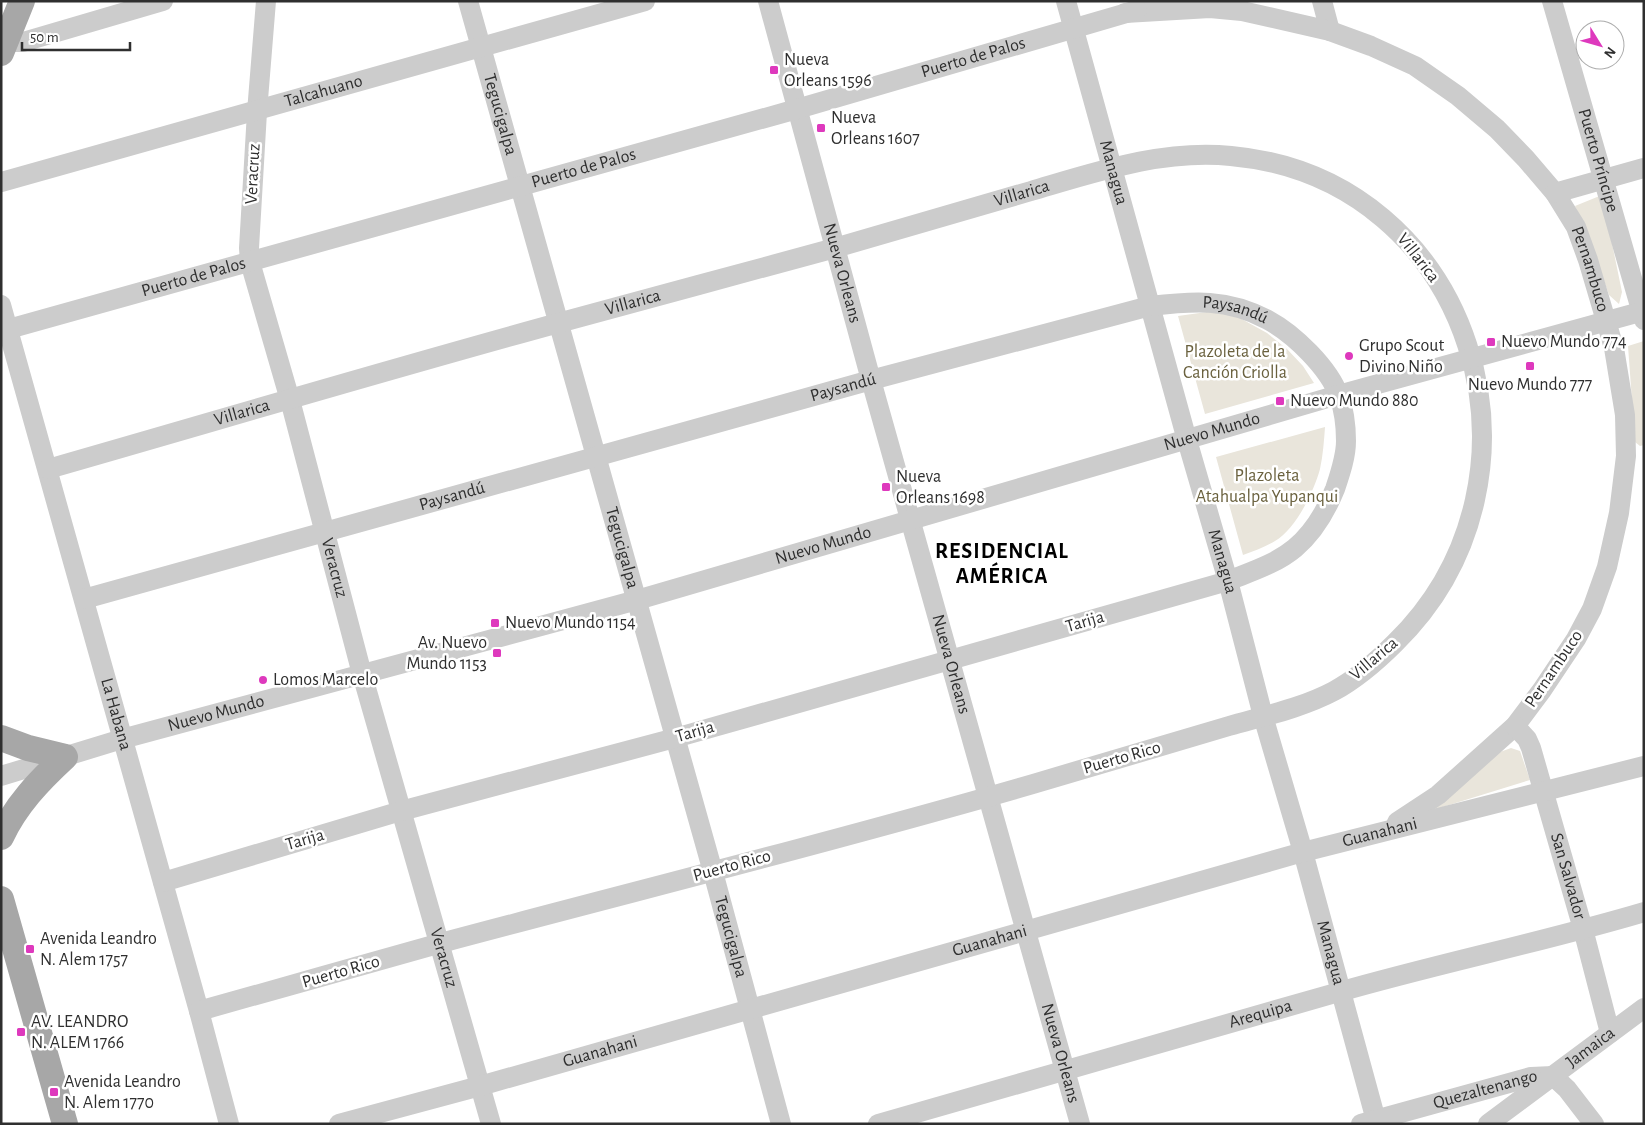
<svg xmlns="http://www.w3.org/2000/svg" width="1645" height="1125" viewBox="0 0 1645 1125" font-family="'Alegreya Sans',sans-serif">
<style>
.green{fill:#e9e5db}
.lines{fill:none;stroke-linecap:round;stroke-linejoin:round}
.minor{stroke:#ccc;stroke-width:20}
.major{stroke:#a7a7a7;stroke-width:26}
.poi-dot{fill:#de39bd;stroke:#fff;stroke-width:2}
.labels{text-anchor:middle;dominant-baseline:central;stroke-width:5;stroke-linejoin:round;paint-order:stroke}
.street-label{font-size:18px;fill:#2f2f2f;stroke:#fff}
.poi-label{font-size:18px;fill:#2f2f2f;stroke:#fff;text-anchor:start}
.park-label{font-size:18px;fill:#6a613e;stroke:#fff}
.district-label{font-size:22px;font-weight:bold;letter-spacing:1px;fill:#000;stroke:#fff}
</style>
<rect width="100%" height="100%" fill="#fff"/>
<path class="green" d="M1602,195L1622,292L1619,304L1609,295L1588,234L1575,206Z
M1214,311L1238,317L1267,333L1287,349L1303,366L1314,383L1205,414L1178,316Z
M1644,341V445L1640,446L1635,442L1628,346Z
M1325,427C1324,441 1323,455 1320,469C1314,491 1296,529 1275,541C1265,547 1254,551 1243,555L1216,457Z
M1511,748L1520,751L1530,780L1433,810L1500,752Z"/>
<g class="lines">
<g class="minor">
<path id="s1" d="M266,1L257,112L249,248L250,262L290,400L362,674L491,1124"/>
<path id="s2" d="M468,1L713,872L781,1124"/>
<path id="s3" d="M768,1L871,380L1080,1124"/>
<path id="s4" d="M1066,1L1187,440L1228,581L1263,716L1303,852L1377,1124"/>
<path d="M1322,1L1330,31"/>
<path id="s5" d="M1552,1L1644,320"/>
<path id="s6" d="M1125,13L1210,8L1242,11L1330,31L1371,46L1415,66L1458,96L1497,129L1526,159L1555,193L1576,227L1588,260L1614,348L1625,415L1626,456L1619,513L1607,567L1592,609L1576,639L1542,690L1515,726L1438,795L1397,822"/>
<path d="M1,38L14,42H23L163,1"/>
<path id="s7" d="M1,182L645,1"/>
<path d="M1555,193L1644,168"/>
<path id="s8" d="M1,305L199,1011L229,1124"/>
<path id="s9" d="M1,331L797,109L1137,10"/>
<path id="s10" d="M48,469C219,420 390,369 562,322C653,297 744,273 835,248C901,229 966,210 1031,191C1096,172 1163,149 1231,156C1474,178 1564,478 1395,643C1377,661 1356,679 1334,691C1302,708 1264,716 1229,726C1164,745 1099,764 1033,784C837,841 639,890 441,943C360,965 280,989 199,1011"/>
<path id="s11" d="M84,599L871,380L1150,306C1193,301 1227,298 1268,320C1294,334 1329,368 1339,396C1344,410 1346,426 1346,441C1346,457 1340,474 1335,489C1326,511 1314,532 1295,548C1276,564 1250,572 1228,581L675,738L401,811L163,882"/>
<path id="s12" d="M1515,726L1527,739L1531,748L1583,929L1610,1033"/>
<path id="s13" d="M1,776L122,739L637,600L1338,395L1644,311"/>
<path id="s14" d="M339,1124L480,1086L1303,852L1644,766"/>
<path id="s15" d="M878,1124C1032,1081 1185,1035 1339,992C1440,963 1543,942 1644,912"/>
<path id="s16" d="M1361,1124L1531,1077L1553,1076L1567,1089L1594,1124"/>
<path id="s17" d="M1488,1124L1644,1008"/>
</g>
<path class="major" d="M1,53L22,1
M1,738L28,748L65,757
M1,837C16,805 39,781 65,757
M1,899L65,1124"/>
</g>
<g class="poi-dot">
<rect x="769" y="65" width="10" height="10" rx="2.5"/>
<rect x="816" y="123" width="10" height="10" rx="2.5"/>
<rect x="1486" y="337" width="10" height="10" rx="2.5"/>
<circle cx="1349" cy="356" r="5"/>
<rect x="1525" y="361" width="10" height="10" rx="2.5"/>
<rect x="1275" y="396" width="10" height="10" rx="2.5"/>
<rect x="881" y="482" width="10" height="10" rx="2.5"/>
<rect x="490" y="618" width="10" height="10" rx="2.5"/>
<rect x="492" y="648" width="10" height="10" rx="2.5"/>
<circle cx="263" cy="680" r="5"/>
<rect x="25" y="944" width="10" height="10" rx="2.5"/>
<rect x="16" y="1027" width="10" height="10" rx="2.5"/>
<rect x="49" y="1087" width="10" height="10" rx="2.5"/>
</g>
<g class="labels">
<g class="street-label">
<text stroke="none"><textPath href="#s9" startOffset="1010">Puerto de Palos</textPath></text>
<text stroke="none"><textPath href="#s7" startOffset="335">Talcahuano</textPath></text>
<text stroke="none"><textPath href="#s2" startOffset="118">Tegucigalpa</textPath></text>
<text stroke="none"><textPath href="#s5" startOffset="166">Puerto Príncipe</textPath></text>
<text stroke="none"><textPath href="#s9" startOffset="605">Puerto de Palos</textPath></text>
<text stroke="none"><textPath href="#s4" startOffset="178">Managua</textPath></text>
<text transform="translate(253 174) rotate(-87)">Veracruz</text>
<text stroke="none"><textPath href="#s10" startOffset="1012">Villarica</textPath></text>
<text transform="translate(1418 258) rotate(52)">Villarica</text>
<text stroke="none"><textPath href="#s6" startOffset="574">Pernambuco</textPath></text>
<text stroke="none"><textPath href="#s3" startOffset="282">Nueva Orleans</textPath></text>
<text stroke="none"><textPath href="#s9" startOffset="200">Puerto de Palos</textPath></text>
<text stroke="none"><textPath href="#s10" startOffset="608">Villarica</textPath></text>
<text stroke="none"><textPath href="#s11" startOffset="1192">Paysandú</textPath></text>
<text stroke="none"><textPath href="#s11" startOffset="788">Paysandú</textPath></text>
<text stroke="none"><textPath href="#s10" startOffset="202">Villarica</textPath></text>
<text stroke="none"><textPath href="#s13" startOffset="1259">Nuevo Mundo</textPath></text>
<text stroke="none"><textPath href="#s11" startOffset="382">Paysandú</textPath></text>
<text stroke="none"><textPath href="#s13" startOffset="854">Nuevo Mundo</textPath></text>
<text stroke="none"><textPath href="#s2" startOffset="568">Tegucigalpa</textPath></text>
<text stroke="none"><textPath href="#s4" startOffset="582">Managua</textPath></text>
<text stroke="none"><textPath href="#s1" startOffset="579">Veracruz</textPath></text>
<text transform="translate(1085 622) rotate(-16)">Tarija</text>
<text transform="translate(1374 659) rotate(-40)">Villarica</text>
<text stroke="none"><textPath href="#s3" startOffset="688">Nueva Orleans</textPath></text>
<text transform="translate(1554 669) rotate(-56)">Pernambuco</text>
<text stroke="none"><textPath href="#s8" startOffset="425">La Habana</textPath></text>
<text stroke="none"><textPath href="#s13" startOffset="224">Nuevo Mundo</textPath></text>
<text transform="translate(695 732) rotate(-16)">Tarija</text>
<text transform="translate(1122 758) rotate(-16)">Puerto Rico</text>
<text stroke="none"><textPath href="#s14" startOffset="1081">Guanahani</textPath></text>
<text transform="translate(305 840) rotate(-16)">Tarija</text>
<text transform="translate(732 866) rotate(-15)">Puerto Rico</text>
<text stroke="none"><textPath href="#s12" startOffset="161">San Salvador</textPath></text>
<text stroke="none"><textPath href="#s2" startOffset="972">Tegucigalpa</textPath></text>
<text stroke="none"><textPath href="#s14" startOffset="676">Guanahani</textPath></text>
<text stroke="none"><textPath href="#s4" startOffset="988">Managua</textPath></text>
<text stroke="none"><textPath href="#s1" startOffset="984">Veracruz</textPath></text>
<text transform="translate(341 972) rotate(-16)">Puerto Rico</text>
<text stroke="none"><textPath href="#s15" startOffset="398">Arequipa</textPath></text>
<text stroke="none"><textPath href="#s17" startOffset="128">Jamaica</textPath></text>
<text stroke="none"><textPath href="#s14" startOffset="271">Guanahani</textPath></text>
<text stroke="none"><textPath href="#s3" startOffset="1092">Nueva Orleans</textPath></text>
<text stroke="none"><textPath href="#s16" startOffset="129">Quezaltenango</textPath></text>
</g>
<g class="poi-label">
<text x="784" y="60">Nueva<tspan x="784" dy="21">Orleans 1596</tspan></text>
<text x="831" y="118">Nueva<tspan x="831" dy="21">Orleans 1607</tspan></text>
<text x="1501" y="342">Nuevo Mundo 774</text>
<text x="1359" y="346">Grupo Scout<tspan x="1359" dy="21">Divino Niño</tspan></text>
<text x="1530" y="385" text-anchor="middle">Nuevo Mundo 777</text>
<text x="1290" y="401">Nuevo Mundo 880</text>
<text x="896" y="477">Nueva<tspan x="896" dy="21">Orleans 1698</tspan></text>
<text x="505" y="623">Nuevo Mundo 1154</text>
<text x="487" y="643" text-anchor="end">Av. Nuevo<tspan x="487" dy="21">Mundo 1153</tspan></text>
<text x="273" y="680">Lomos Marcelo</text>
<text x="40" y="939">Avenida Leandro<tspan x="40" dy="21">N. Alem 1757</tspan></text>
<text x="31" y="1022">AV. LEANDRO<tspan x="31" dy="21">N. ALEM 1766</tspan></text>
<text x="64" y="1082">Avenida Leandro<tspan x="64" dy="21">N. Alem 1770</tspan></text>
</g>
<g class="park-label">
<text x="1235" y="352">Plazoleta de la<tspan x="1235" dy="21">Canción Criolla</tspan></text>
<text x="1267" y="476">Plazoleta<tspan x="1267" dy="21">Atahualpa Yupanqui</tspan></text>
</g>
<g class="district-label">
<text x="1002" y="551">RESIDENCIAL<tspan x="1002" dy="25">AMÉRICA</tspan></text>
</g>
</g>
<rect width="1645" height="1125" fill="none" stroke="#2f2f2f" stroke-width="5"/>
<g transform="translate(1600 45) rotate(127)"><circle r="24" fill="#ffffff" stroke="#acacac"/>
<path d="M0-4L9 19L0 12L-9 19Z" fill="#de39bd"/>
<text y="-8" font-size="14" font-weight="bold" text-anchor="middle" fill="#2f2f2f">N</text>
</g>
<path d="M22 42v8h108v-8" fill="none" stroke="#2f2f2f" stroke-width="2.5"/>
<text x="30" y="42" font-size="15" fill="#2f2f2f" stroke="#ffffff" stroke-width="4" paint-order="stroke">50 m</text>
</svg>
